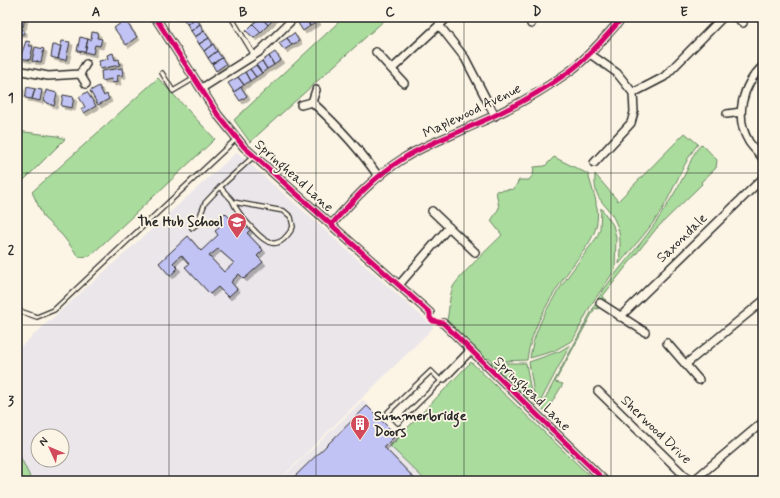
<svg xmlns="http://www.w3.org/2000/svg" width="780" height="498" viewBox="0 0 780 498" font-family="Mynerve,sans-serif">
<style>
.built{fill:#ebe6ea;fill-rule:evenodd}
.green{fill:#aadc9d;stroke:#6a8464}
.building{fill:#c2c3f5;stroke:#2b2b2b;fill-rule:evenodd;filter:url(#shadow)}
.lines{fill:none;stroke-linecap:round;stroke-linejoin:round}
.service-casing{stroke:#2b2b2b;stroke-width:6}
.minor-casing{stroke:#2b2b2b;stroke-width:10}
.service{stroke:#fcf5e5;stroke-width:3.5}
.minor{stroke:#fcf5e5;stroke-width:7}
.cycleway-casing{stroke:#fcf5e5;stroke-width:8}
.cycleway{stroke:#d6006c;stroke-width:5}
.grid{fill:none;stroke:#2b2b2b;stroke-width:1;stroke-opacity:0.55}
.labels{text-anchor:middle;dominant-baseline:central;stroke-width:3.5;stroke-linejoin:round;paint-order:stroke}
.street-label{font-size:14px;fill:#2b2b2b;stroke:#fcf5e5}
.poi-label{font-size:14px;font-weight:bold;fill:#2b2b2b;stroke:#fcf5e5;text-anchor:end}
.neatline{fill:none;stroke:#2b2b2b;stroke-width:1.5}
.grid-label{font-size:13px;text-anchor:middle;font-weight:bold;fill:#2b2b2b}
</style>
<defs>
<filter id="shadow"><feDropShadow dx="3" dy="3" stdDeviation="0" flood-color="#0004"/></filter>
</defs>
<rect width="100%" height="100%" fill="#fcf5e5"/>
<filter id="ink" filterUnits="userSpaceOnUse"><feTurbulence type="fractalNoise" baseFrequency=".025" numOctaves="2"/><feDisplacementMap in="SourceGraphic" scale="8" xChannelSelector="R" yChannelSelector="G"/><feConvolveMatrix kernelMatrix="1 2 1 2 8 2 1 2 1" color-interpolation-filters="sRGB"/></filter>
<g filter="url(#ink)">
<path class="built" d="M237,152L434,327L278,481H32L17,450V350ZM38,436H62V460H38Z
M363,400L399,437L390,446L426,481H279Z"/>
<path class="green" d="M344,17H388L250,142L234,120Z
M158,78L215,139L90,256L79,257L62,235L44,218L32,192Z
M17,131L57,136L65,139L17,187Z
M685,133L698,144C685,159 674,189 663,208C651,228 634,246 619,264C620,250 622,234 615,221C606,201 593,202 595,174L618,201Z
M702,144L717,160L716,168L701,182L702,184L656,229L602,297L606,300L603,304L597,300C616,269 643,244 662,213C670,201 677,189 684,176C690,165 692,153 702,144Z
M554,157L588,174L596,201V206L597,207C601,235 583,250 568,272C550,298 531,328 527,360L505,361L506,363H526L532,398L530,401L492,365L491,359L482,358L446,323C450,311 448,299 453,287C458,277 492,245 502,235L491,221L499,208L496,191L514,189L519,180H529L533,175L534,167L545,166Z
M601,208L613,225L616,237L615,270L591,305L573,340L554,351L530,358C536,313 571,273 597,237L600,229Z
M596,303L600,305L598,309L595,308L555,382L563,384L546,412L540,408Z
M570,345L538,406L534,403L535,401L529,362L560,351Z
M471,362L595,481H426L390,446Z
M17,450L32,481H17Z"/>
<path class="building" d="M17,17H25L23,27L21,26L20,29L24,30V34H17Z
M110,17H122L118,20L116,17L112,20Z
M182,17H195L196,18L187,24Z
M261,17H274L275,18L268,25Z
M261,17L268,25L261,32L253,24Z
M308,17H315L318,22L310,26L306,18Z
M196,18L200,24L191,31L187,24Z
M306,18L310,26L303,31L298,23Z
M125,20L137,37L126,45L114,28Z
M200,24L204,31L195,37L191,31Z
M253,24L261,32L254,38L246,31Z
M204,31L209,38L199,44L195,37Z
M92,32L98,33L97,38L102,39L100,46L95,45L93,54L85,52L88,39L91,40Z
M294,33L299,41L292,45L287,38Z
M80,37L88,39L85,52L77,51Z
M209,38L213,44L204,51L199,44Z
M287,38L292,45L284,50L279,43Z
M26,41L30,42L29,46H33L30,60L20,58Z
M62,41L70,42L66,60L58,59Z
M213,44L217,51L208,58L204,51Z
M53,45L61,46L58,59L51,57Z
M35,47L44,49L41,62L32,61Z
M217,51L222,58L212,64L208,58Z
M275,52L281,60L274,65L269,56Z
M113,53L115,60L119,59L120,65L100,69L99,61L108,59L107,55Z
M269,56L274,65L267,69L262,61Z
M222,58L226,64L216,71L212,64Z
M262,61L267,69L262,73L256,65Z
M256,65L262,73L256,77L250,69Z
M122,68L123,75L117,76L118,82L112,83L111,79L102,81L101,71Z
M250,69L256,77L250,81L245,72Z
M245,72L250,81L244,85L238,77Z
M238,77L244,85L234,92L228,83Z
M17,86L21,87L20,94L17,93Z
M99,86L104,96L107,94L109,99L98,105L90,91Z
M27,87L35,89L32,99L25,98Z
M241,87L247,96L240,101L234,92Z
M35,89L42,90L40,101L32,99Z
M46,90L57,93L54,106L44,101Z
M87,92L96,106L84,113L81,109L85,107L79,97Z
M63,95L74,97L72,108L61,106Z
M225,213L242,231L248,226L251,229L247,233L263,250L257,256L263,262L244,279L239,274L231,282L237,289L228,297L218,287L210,294L185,267L189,264L181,255L173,263L178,268L170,276L159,263L188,236L201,251L218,235L215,231L219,228L214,222ZM218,249L234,263L224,272L209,256Z
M367,406L396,435L384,447L417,481H290Z"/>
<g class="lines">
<g class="service-casing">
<path id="service" d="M231,17L254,55
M162,73L173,91L195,78
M233,202L284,211L291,217L293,227C279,251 268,246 252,228C243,219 237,212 232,200L220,187L254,156
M192,228L197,224L205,203L220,187
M17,310L37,317L54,310L236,139
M441,381L431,371L388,412L398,423L444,378"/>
</g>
<g class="minor-casing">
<path id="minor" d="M155,17L218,115L244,147L430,313
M736,17L743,23
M531,24L534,17
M439,25L465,58L495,116
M376,52L404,83
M590,54L617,73L633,93L634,112L631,123L594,163
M86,64L80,74L86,84
M763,66C742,85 734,117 749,142C753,148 759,153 763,159
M392,69L448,17
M17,70L48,76L80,74
M202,88L259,52L295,17
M633,93L664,77L723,17
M312,102C337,125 359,148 378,176
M301,105L312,102L316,90
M727,114L741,112
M432,211L475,252
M331,225C353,200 375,176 404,158C424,145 446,138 467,128C503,113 538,94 570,71C590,56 607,35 623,17
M399,285L449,227
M600,303L645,332
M620,317L763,178
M443,323L605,481
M667,343L699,380
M686,364L763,301
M444,378L471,350
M598,391L690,481
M693,481L763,422"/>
</g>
<use href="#service" class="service"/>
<use href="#minor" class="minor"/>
<g class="cycleway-casing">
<path id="cycleway" d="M155,17L218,115L244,147L430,313V318L433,321L443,323L605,481
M331,225C353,200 375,176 404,158C424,145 446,138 467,128C503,113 538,94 570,71C590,56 607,35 623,17"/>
</g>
<use href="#cycleway" class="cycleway"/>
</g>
</g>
<path class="grid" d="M169,17V481M316,17V481M464,17V481M611,17V481M17,173H763M17,325H763"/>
<defs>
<g id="school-pin" transform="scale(1)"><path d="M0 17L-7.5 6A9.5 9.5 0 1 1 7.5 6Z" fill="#d1495b" stroke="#fcf5e5"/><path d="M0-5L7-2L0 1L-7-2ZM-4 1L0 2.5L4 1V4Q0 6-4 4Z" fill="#fff"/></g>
<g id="building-pin" transform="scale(1)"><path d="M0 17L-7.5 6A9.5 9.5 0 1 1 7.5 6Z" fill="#d1495b" stroke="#fcf5e5"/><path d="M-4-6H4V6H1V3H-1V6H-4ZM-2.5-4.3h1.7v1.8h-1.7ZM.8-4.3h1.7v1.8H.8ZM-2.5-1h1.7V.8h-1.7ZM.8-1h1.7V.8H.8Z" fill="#fff"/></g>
</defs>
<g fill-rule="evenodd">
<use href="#school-pin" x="237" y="222"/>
<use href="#building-pin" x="360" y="424"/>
</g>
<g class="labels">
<g class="street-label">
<text transform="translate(472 111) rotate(-26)">Maplewood Avenue</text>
<text transform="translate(294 176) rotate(42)">Springhead Lane</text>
<text transform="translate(682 238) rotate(-44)">Saxondale</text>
<text transform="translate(532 394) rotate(44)">Springhead Lane</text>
<text transform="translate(656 430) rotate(44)">Sherwood Drive</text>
</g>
<g class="poi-label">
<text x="223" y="222">The Hub School</text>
<text x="374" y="416" text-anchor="start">Summerbridge<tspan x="374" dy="16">Doors</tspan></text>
</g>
</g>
<rect width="780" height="498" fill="none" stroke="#fcf5e5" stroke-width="44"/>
<g transform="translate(50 448) rotate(314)"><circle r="19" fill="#fcf5e5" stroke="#a8a49b"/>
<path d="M0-3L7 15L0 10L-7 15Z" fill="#d1495b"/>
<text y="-6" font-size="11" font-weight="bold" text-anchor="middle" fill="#2b2b2b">N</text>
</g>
<rect x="22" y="22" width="736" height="454" class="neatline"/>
<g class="grid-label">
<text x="96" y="16">A</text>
<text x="243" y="16">B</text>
<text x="390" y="16">C</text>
<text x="537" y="16">D</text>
<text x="684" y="16">E</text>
<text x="11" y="102">1</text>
<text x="11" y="254">2</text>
<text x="11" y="405">3</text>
</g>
</svg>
